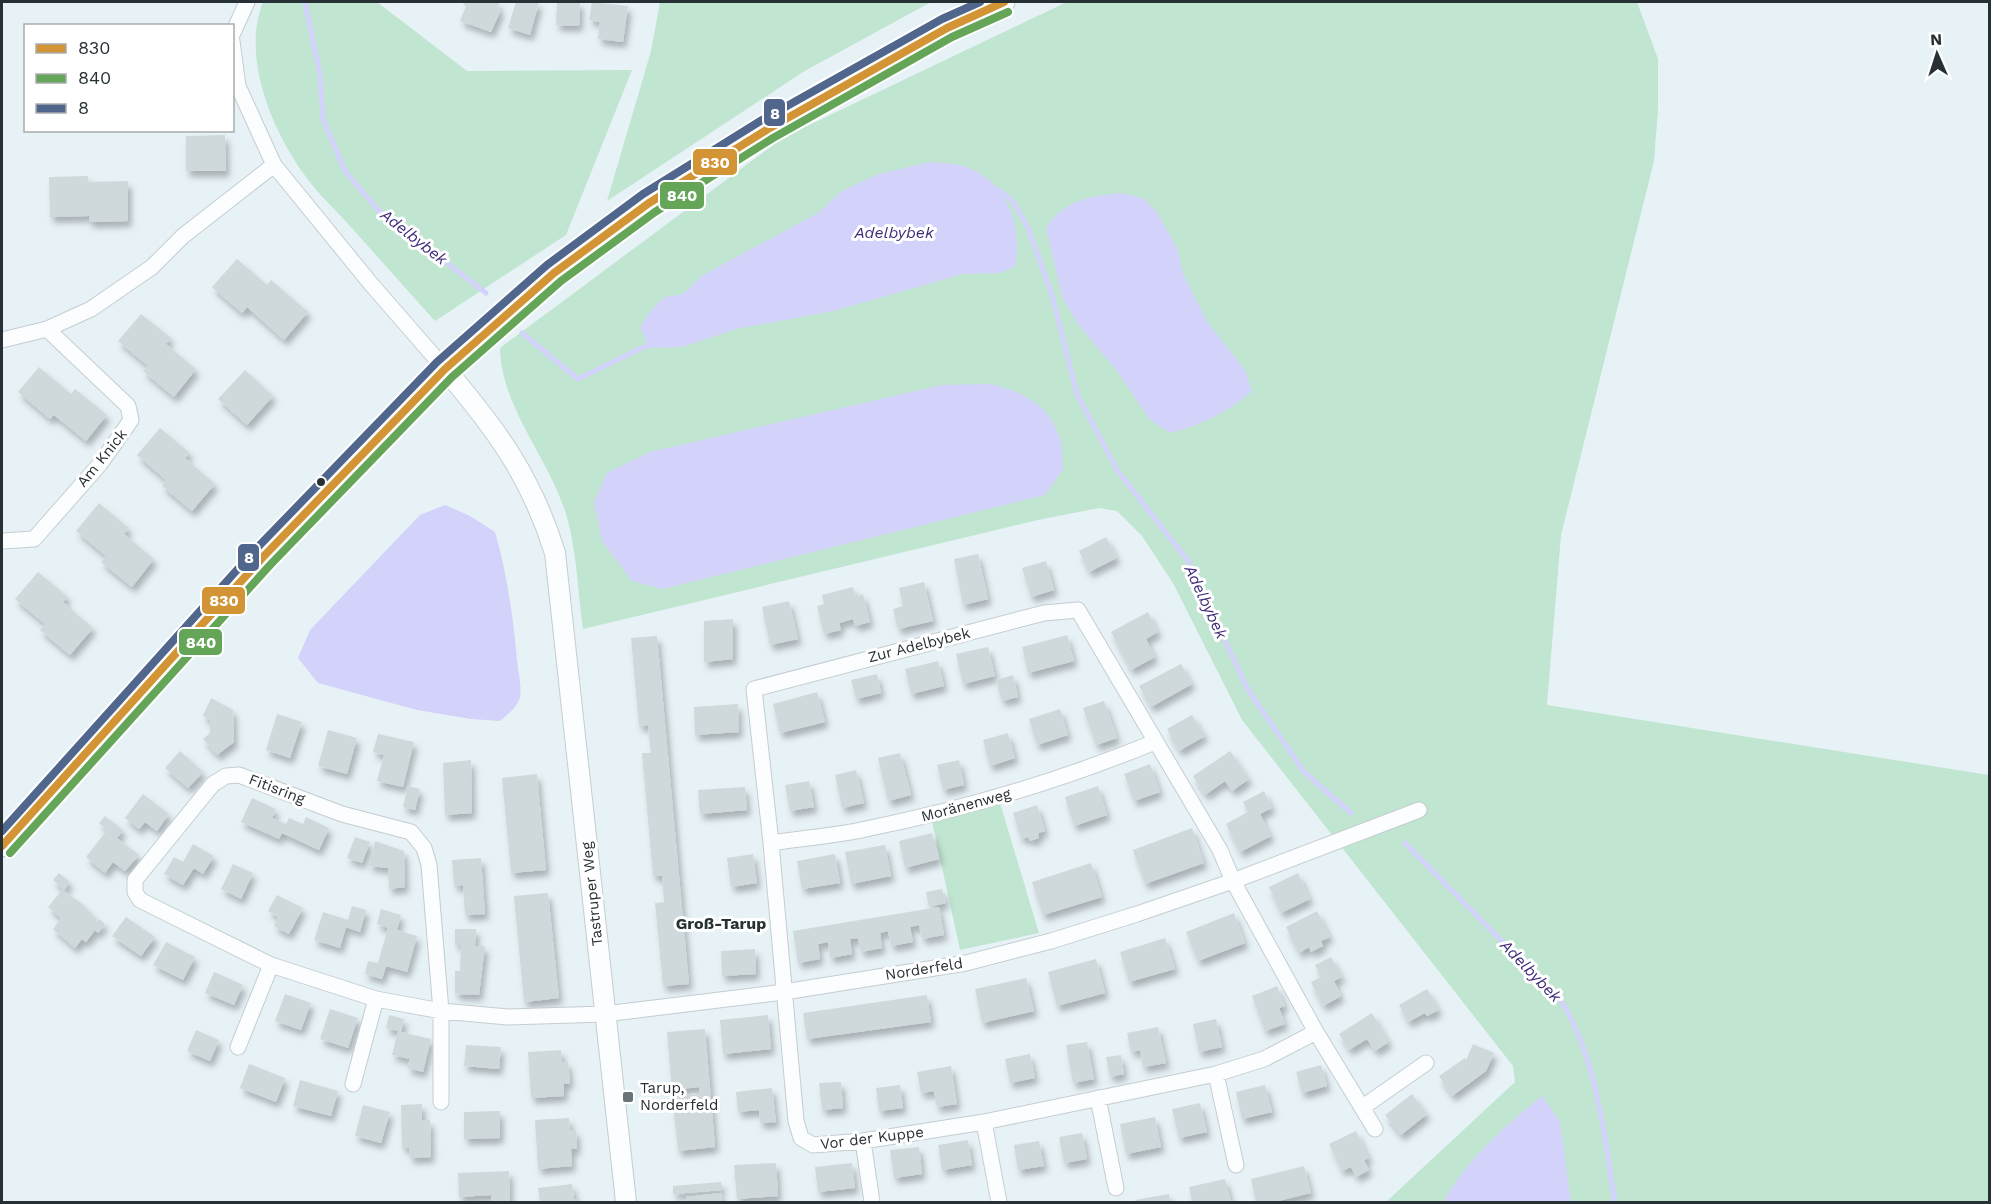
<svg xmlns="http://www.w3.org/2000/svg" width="1991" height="1204" viewBox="0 0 1991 1204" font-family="'Work Sans',sans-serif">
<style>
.green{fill:#c0e5d0}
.water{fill:#d3d2fb}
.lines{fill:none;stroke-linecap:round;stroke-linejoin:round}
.stream{stroke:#d3d2fb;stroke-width:5}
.building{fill:#cfd9db;filter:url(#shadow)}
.minor-casing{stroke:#c4cdd1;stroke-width:17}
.tertiary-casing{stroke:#c4cdd1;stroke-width:22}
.secondary-casing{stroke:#c4cdd1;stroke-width:23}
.minor{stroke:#fbfdfe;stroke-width:15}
.tertiary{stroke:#fbfdfe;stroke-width:20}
.secondary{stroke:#fbfdfe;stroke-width:21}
.bus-1-casing{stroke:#fff;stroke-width:12}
.bus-2-casing{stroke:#fff;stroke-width:12}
.bus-3-casing{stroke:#fff;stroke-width:12}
.bus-1{stroke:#d39435;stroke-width:8}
.bus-2{stroke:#64a558;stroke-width:8}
.bus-3{stroke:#51668d;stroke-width:8}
.bus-dot{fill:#273034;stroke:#fff;stroke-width:2}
.poi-dot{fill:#6a7478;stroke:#fff;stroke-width:2}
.labels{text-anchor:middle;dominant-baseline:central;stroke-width:6;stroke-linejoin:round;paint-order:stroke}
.street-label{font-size:15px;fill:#273034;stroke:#fff}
.poi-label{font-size:15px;fill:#273034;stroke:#fff;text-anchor:start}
.water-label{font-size:16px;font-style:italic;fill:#3e2b7a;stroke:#fff}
.neighbourhood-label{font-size:16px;font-weight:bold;fill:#273034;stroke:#fff}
.line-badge{stroke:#fff;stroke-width:2}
.badge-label{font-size:16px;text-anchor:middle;font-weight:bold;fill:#fff}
</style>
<defs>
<filter id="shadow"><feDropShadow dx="3.5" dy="6" stdDeviation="3" flood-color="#0004"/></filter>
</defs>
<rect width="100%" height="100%" fill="#e7f2f7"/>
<path class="green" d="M263,2H377L467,71L632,70L566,235L435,321C406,289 378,257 349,225C335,209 318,194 306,177C272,131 241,57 263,2Z
M660,2H931L803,72L607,201L651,51Z
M1067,2H1637L1658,59V110L1654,161L1561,535L1547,705L1989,775V1202H1386L1515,1082L1513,1066L1242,720L1173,583L1142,536L1117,511L1099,508L1038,520L583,629C578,594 577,555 568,521C552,460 502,412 500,348L784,137Z
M1000,803L1039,933L960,950L932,821Z"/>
<path class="water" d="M929,162C941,163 955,163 966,167C1008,182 1023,227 1015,267L1000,273L963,274L833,311L736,329L683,347L649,348L640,327L651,310L665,297L683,294L703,275L818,213L842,191L876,175Z
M1121,193L1142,198L1157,212L1177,248L1183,274L1208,323L1245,370L1252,391C1227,413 1201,425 1170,433L1150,420L1117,371L1077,323L1062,296L1046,228C1064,200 1090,196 1121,193Z
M990,384C1020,391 1049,404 1059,436C1063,446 1062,459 1063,469L1045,495L662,589L632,581L602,541L594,502L607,473L650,452L942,385Z
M445,505L470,516L495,532C507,573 513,616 517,660C518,672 522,685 520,697C518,707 507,715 500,721L471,719L417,710L318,683L298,658L310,630L420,515Z
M1542,1096L1560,1122L1571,1202H1443C1467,1160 1504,1126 1542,1096Z"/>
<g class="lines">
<path class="stream" d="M305,2L320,75L323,119L345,171L378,210L486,293
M993,189L1002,192L1014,203L1028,228L1052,295L1077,394L1117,470L1188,561L1247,688L1304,772L1351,813
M522,333L578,379L652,343
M1405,843L1561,1001C1597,1057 1604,1137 1615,1202"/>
</g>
<path class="building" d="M465,2H500L497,8L501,10L491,32L460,21L466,6L463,5Z
M516,2H539L530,35L508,28Z
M557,2H580L579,26L556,25Z
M592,2L628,6L623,42L598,39L600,22L589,20Z
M225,135L226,171H186V136Z
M88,176V182L128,181V221L89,222V216L50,217L49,177Z
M237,259L267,285L271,280L308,312L284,340L247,307L242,313L212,287Z
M141,314L171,338L166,344L196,369L174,397L143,371L148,366L118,341Z
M39,367L71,394L75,389L107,415L86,441L54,415L50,419L18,392Z
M245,370L273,396L247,425L218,399Z
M160,428L190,453L185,458L215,484L192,511L162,486L166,480L137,455Z
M99,503L129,528L124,534L154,559L132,587L101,562L106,556L76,531Z
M1106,537L1117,558L1089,572L1079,551Z
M978,554L988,599L963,605L954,559Z
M1046,561L1054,590L1031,597L1022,568Z
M38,572L68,597L63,602L93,628L70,655L40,630L45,624L15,599Z
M924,582L933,621L898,629L893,609L903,606L899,588Z
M853,587L856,597L863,594L870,622L855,626L853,619L839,623L841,630L824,634L817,606L824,604L822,595Z
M789,601L798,639L770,645L762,607Z
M1148,612L1158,632L1146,639L1155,657L1131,670L1111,632Z
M733,619V659L704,662V621Z
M1067,635L1074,661L1028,673L1022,647Z
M657,636L689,984L663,986L655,903L664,902L662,876H653L642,753H651L648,725L639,726L631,638Z
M988,647L995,676L963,684L956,654Z
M938,661L944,686L911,694L905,669Z
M1181,664L1192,684L1151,707L1139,686Z
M877,674L881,693L856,699L851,680Z
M1013,675L1018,697L1002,701L996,680Z
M817,692L825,722L780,733L773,704Z
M211,698L233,710L234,742L217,755L203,739L210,733V720L203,716Z
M1104,701L1117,738L1096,745L1083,708Z
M738,704L739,732L695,735L694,707Z
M1060,709L1068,735L1037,745L1029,719Z
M277,714L302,722L290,758L266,750Z
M1192,715L1205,736L1179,751L1167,729Z
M328,730L357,738L347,774L318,766Z
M1008,733L1015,758L990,766L983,740Z
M378,734L414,742L403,787L377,781L384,755L373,752Z
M180,751L203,772L188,788L165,768Z
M1230,751L1249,779L1232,791L1225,781L1205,795L1193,776Z
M900,753L911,795L888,801L878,758Z
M471,760L472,813L445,815L443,763Z
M959,760L964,785L943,790L937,765Z
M1150,764L1160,792L1134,801L1124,774Z
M856,770L864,803L842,808L835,775Z
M537,774L546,870L511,873L502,778Z
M809,781L814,807L790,811L785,785Z
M408,786L420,789L415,810L403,807Z
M1098,786L1107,815L1074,826L1065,797Z
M745,787L747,810L700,814L698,790Z
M1264,791L1272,808L1260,814L1271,836L1240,852L1226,824L1248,812L1243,802Z
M143,794L169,814L157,831L145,822L139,829L125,818Z
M252,798L276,809L272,818L286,824L289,818L303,824L306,817L329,828L319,850L282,833L279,839L241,822Z
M1037,805L1045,831L1038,833L1039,838L1030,841L1028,837L1021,839L1013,813Z
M105,816L123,830L117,838L139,855L125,871L113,862L105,873L86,857L107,830L99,823Z
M1192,828L1204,863L1145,884L1133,850Z
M932,833L939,859L905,868L899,841Z
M355,837L370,842L362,863L347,858Z
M375,841L404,851L405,887L389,889L388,868L369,866Z
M193,844L214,856L203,874L194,868L183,885L164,874L174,857L183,862Z
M885,845L891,876L851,884L845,852Z
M753,854L757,883L731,887L727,858Z
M835,854L840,883L802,889L797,861Z
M481,858L485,914L465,915L463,885L454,886L452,860Z
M1091,863L1102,897L1043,915L1032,882Z
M233,864L253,873L241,899L221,889Z
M59,873L70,882L64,890L53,880Z
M1298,873L1310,899L1281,913L1269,887Z
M942,889L946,903L929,907L926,892Z
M62,890L81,903L92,914L95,924L99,919L105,924L98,933L95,930L86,942L82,939L75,948L53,929L61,918L48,907Z
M548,893L559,998L524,1002L514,896Z
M277,895L303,908L289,934L274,926L278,917L268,911Z
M352,906L366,910L360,932L346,927L340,948L314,940L323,912L348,920Z
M939,907L944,935L922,939L919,925L910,927L913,942L891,946L888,931L880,933L882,948L861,952L858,938L850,939L852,954L830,958L828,942L818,944L820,959L798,963L793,931Z
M381,909L401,915L397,930L417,936L407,972L386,966L382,979L365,974L368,961L378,963L388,928L377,924Z
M1317,911L1330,937L1321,941L1323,946L1311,952L1309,947L1299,953L1286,927Z
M1234,913L1245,943L1198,961L1186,932Z
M126,917L155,937L141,956L112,936Z
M455,929H476L475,946H485L479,995L455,994V971H460L461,945H455Z
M1165,938L1175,969L1129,982L1120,952Z
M166,942L195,957L183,980L153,965Z
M755,949L756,974L722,976L721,951Z
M1331,957L1342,977L1334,981L1341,996L1323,1006L1311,982L1321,977L1315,965Z
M1096,959L1105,993L1057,1006L1048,972Z
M214,972L243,985L234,1005L205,993Z
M1026,978L1034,1011L982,1023L975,989Z
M1277,986L1285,1006L1279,1008L1285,1024L1265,1031L1252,996Z
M1427,989L1439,1010L1427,1016L1425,1013L1408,1022L1399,1005Z
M285,994L311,1003L301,1030L275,1021Z
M927,995L931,1022L807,1039L803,1013Z
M330,1009L358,1018L348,1048L320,1039Z
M1372,1013L1389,1042L1375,1051L1367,1039L1349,1050L1339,1034Z
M389,1015L404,1019L401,1032L431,1039L423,1072L407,1068L410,1059L392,1055L398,1031L386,1028Z
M768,1015L771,1049L723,1054L720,1020Z
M1216,1019L1222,1047L1199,1052L1193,1024Z
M1158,1027L1166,1063L1143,1067L1140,1050L1131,1052L1127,1033Z
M705,1029L715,1147L678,1151L672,1096L699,1093V1087L672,1090L667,1032Z
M196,1030L219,1040L210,1061L187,1051Z
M1087,1042L1094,1079L1073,1083L1066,1045Z
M1473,1044L1494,1053L1486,1071L1452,1096L1439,1076L1465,1058L1466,1060Z
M466,1045L501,1047L499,1069L464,1066Z
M561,1050L562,1063L568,1062L570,1083L564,1084V1096L531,1098L528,1052Z
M1030,1054L1035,1078L1010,1083L1005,1059Z
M1121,1055L1124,1074L1110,1077L1106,1057Z
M249,1064L285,1078L276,1102L240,1088Z
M1321,1065L1327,1086L1302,1093L1296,1072Z
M951,1066L957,1104L937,1107L934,1091L921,1093L917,1072Z
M300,1080L338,1091L331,1116L293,1106Z
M841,1082L843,1108L822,1110L819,1083Z
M900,1085L903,1108L879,1111L876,1088Z
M1265,1085L1272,1112L1242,1119L1236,1092Z
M772,1088L776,1122L760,1123L759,1110L738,1112L736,1092Z
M1412,1094L1427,1114L1401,1135L1385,1115Z
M1200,1103L1207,1132L1179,1138L1172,1109Z
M422,1104V1120H430L431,1157L410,1158L409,1147L402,1148L401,1105Z
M363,1105L390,1112L381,1143L355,1136Z
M500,1111V1138L464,1139V1112Z
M1155,1117L1161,1147L1126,1154L1120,1124Z
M569,1118L570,1130H576L577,1149H571L572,1166L538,1169L535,1120Z
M1356,1131L1369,1158L1364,1160L1369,1170L1356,1177L1351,1167L1342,1171L1329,1144Z
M1082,1133L1087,1159L1064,1163L1059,1137Z
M968,1140L972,1165L942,1170L938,1145Z
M1039,1141L1044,1166L1018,1170L1014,1145Z
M919,1147L922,1174L894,1178L890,1150Z
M776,1163L778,1196L737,1199L734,1165Z
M852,1163L855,1188L818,1192L815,1167Z
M1304,1166L1311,1193L1274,1202H1256L1251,1179Z
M509,1171L510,1202H491V1195L459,1197L458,1173Z
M1225,1179L1231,1202H1192L1189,1187Z
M721,1182L722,1190L673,1194V1186Z
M572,1184L574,1199H580V1202H540L538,1188Z
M721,1193L722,1202H687L686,1197Z
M1169,1194L1170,1202H1136L1135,1200Z"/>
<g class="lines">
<g class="minor-casing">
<path id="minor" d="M232,35L247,2
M232,41L238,86L274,165L371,284L445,369
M2,340L47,329L91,309L152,267L183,236L274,165
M2,541L34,539L100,464L131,420L128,406L47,329
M771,843C803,838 835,836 866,829C965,809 1062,780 1155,742
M1316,1032L1264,1059L1216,1074L984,1122L863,1141L813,1145L801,1138L796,1121L771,843L754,689L1044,613L1078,610L1220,850L1233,881L1316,1032L1375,1129
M238,1047L271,965
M1216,1074L1236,1165
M353,1084L376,999
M1098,1098L1116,1188
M441,1102V1011L429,865L424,848L411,832L342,814L239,775L226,776L213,784L135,880V892L140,900L271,965L376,999L441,1011L508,1017L605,1014L784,992L966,963L1051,941L1137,914L1233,881L1419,810
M1363,1107L1426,1063
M984,1122L999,1202
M863,1141L872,1202"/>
</g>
<g class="tertiary-casing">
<path id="tertiary" d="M445,369C496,429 531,476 555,553L626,1202"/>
</g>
<g class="secondary-casing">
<path id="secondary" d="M2,846L263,557L445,369L554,273L649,203L768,129L947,28L1004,2"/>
</g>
<use href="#minor" class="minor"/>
<use href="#tertiary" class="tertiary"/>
<use href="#secondary" class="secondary"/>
<g class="bus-1-casing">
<path id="bus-1" d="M2,846L263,557L445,369L554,273L649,203L768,129L947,28L1004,2"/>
</g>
<g class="bus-2-casing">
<path id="bus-2" d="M10,853L271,564L452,377L561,281L655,212L773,138L952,37L1008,12"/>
</g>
<g class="bus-3-casing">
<path id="bus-3" d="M2,831L255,550L437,362L547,265L643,194L762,120L942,19L980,2"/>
</g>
<use href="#bus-1" class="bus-1"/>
<use href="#bus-2" class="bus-2"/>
<use href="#bus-3" class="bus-3"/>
</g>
<circle class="bus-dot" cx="321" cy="482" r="5"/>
<rect class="poi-dot" x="622" y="1091" width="12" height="12" rx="3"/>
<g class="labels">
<g class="street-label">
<text transform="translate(102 458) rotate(-51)">Am Knick</text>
<text transform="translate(919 645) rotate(-14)">Zur Adelbybek</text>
<text transform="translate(277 789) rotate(21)">Fitisring</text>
<text transform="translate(966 805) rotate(-15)">Moränenweg</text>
<text transform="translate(592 894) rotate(-96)">Tastruper Weg</text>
<text transform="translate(924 969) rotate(-9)">Norderfeld</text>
<text transform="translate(872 1138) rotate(-7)">Vor der Kuppe</text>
</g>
<g class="poi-label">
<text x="640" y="1088">Tarup,<tspan x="640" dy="17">Norderfeld</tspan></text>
</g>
<g class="water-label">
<text x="894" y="232">Adelbybek</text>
<text transform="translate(414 237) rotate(38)">Adelbybek</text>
<text transform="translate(1206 602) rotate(65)">Adelbybek</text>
<text transform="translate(1531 971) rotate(46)">Adelbybek</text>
</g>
<g class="neighbourhood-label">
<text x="721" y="923">Groß-Tarup</text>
</g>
</g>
<g class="line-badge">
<rect x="763" y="98" width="23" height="29" rx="6" fill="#51668d"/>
<rect x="692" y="148" width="46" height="28" rx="6" fill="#d39435"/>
<rect x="659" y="181" width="46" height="29" rx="6" fill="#64a558"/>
<rect x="237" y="543" width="23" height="29" rx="6" fill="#51668d"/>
<rect x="201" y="586" width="45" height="29" rx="6" fill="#d39435"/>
<rect x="178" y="628" width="45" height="28" rx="6" fill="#64a558"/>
</g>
<g class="badge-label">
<text x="775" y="119">8</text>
<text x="715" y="168">830</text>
<text x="682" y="201">840</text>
<text x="249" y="563">8</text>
<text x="224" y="606">830</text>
<text x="201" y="648">840</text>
</g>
<rect width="1991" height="1204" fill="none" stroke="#273034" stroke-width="6"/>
<rect x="24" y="24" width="210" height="108" fill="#ffffff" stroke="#a9acae" stroke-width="1.5"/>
<rect x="36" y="44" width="30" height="9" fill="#d39435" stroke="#a9acae" stroke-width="1.5"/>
<text x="78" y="54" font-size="18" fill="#273034">830</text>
<rect x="36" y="74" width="30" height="9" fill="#64a558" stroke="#a9acae" stroke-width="1.5"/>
<text x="78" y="84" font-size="18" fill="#273034">840</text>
<rect x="36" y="104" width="30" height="9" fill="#51668d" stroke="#a9acae" stroke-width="1.5"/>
<text x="78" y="114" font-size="18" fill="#273034">8</text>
<g transform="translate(1937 54) rotate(357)" stroke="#ffffff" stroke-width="4.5" paint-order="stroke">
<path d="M0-4.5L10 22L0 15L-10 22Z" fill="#273034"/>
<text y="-9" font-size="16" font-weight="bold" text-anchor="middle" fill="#273034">N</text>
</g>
</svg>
